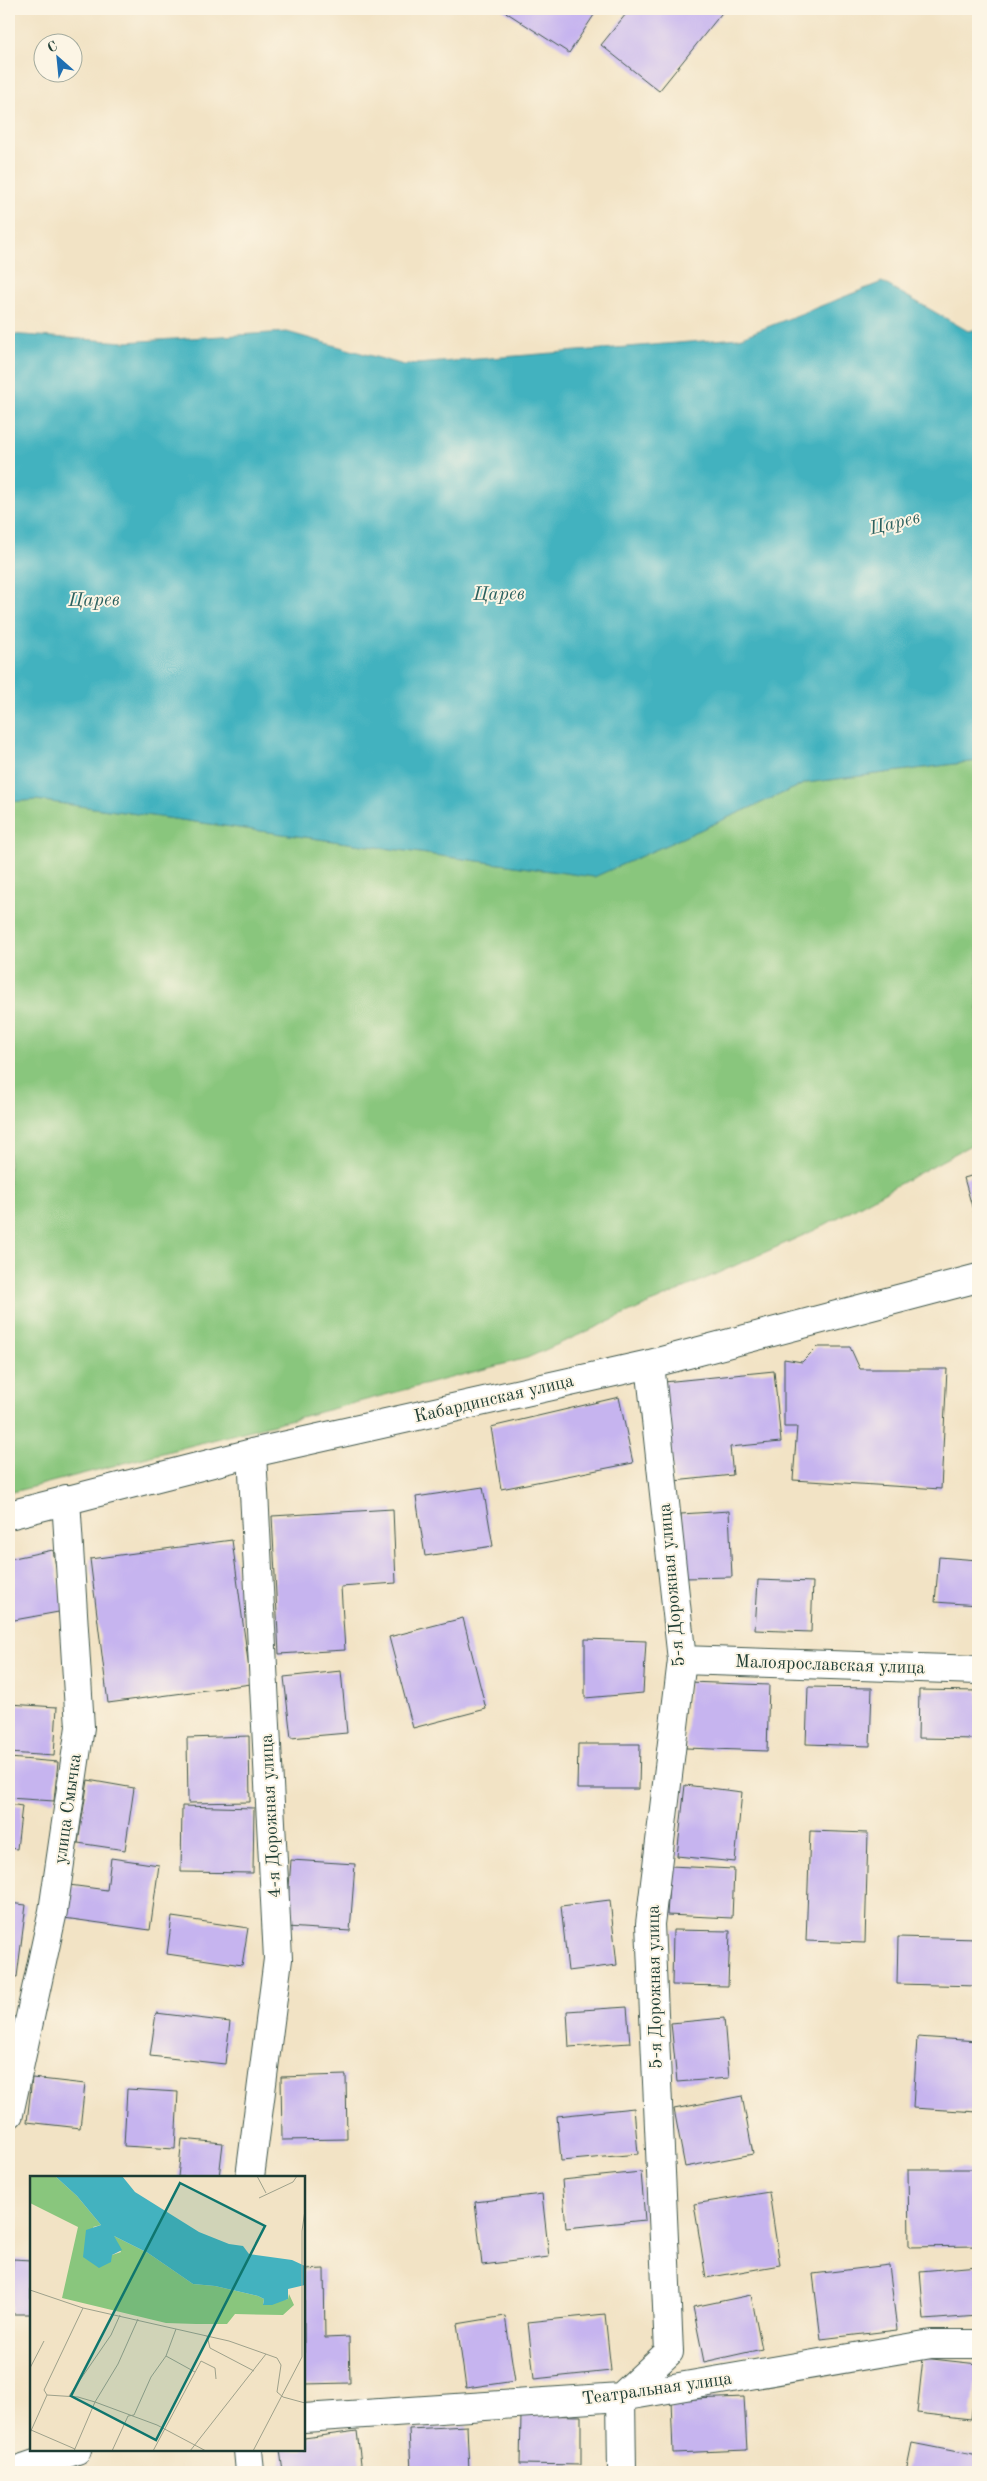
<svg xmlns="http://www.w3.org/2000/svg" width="987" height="2481" viewBox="0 0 987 2481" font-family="'Old Standard TT',serif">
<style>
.green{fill:#89c67d;stroke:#548258}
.water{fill:#43b2bf;stroke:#31787a}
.building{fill:#c6b4ef}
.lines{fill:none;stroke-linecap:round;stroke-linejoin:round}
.minor-casing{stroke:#3f564a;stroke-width:30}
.minor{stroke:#fff;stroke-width:28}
.labels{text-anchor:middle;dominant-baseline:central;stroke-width:4;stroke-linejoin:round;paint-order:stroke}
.street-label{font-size:18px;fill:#1f3d34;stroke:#fcf5e5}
.water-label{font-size:19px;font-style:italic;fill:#2a605e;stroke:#fcf5e5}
.inset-road{fill:none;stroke:#9ea18b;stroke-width:1}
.view{fill:#0f766e;fill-opacity:0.15;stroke:#0f766e;stroke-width:2.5}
.inset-edge{fill:none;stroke:#1f3d34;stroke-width:2.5}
</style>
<rect width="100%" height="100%" fill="#fcf5e5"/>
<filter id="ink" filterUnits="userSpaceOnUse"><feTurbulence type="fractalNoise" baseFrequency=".02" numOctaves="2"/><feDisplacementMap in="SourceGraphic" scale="10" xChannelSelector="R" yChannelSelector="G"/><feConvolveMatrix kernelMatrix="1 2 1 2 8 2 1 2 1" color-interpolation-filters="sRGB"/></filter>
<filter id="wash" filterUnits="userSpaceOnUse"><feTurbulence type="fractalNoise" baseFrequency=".0096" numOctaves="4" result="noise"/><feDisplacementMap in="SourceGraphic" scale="20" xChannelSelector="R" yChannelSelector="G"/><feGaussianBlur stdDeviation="1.12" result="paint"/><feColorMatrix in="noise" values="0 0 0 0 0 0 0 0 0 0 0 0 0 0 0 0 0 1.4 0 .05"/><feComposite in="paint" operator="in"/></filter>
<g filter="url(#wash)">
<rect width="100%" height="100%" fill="#f2e3c5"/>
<path class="green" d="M978,761V1141L815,1230L527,1358L9,1493V802L36,800L594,877L806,783Z"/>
<path class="water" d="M882,282L968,331L978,329V761L806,783L594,877L36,800L9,802V334L125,342L287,332L404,365L739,338Z"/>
<g id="blocks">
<path class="building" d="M298,9H317V13Z
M501,9H598L569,53Z
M630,9H725L659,91L601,45Z
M978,1174V1228L964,1178Z
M817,1347H850L860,1369H947L941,1489L793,1480L797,1427H784V1359L802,1362Z
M774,1371L781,1442L730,1447L733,1475L674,1481L664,1382Z
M619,1397L633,1463L501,1489L491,1427Z
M483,1487L493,1546L425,1556L416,1497Z
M393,1509L396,1583L341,1587L345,1650L279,1654L272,1516Z
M729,1511L732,1577L684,1578L681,1514Z
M232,1540L251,1684L108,1703L90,1559Z
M53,1550L64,1611L9,1621V1559Z
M939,1557L978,1560V1605L935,1602Z
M758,1580L813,1582L811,1632L755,1630Z
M463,1618L486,1709L413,1728L389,1637Z
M585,1639L646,1641L643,1693L585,1698Z
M341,1671L347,1733L291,1738L284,1677Z
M689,1682L769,1685L767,1751L686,1748Z
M808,1687L872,1688L870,1746L806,1744Z
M919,1690L978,1691V1739L918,1738Z
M9,1704L57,1707L54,1756L9,1753Z
M249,1736L250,1802L188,1803L187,1738Z
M578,1744H640L639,1789H577Z
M9,1758L58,1762L54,1801L9,1798Z
M88,1780L134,1788L125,1850L78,1843Z
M685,1785L742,1792L735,1862L677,1856Z
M9,1804L22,1806L17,1849L9,1848Z
M182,1806L254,1808L253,1873L181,1872Z
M810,1831L868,1833L865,1943L806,1941Z
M111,1858L159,1865L150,1930L64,1918L69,1885L107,1890Z
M291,1860L355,1864L350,1931L286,1927Z
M670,1866L734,1869L732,1918L667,1915Z
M610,1900L617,1965L568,1971L561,1906Z
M9,1903L26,1905L17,1977L9,1976Z
M172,1917L248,1928L242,1965L167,1954Z
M673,1930L730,1931L728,1986L672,1985Z
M898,1937L978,1939V1986L897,1984Z
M627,2007L630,2043L569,2047L567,2011Z
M156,2013L230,2022L225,2064L150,2056Z
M724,2018L729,2078L677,2082L671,2023Z
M917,2037L978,2041V2112L913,2108Z
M346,2075L347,2139L282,2140L281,2077Z
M32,2078L85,2084L80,2128L27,2122Z
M127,2089L178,2092L175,2149L124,2146Z
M742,2096L753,2154L685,2167L674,2109Z
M634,2108L638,2154L561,2161L557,2116Z
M182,2139L223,2143L219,2177H178Z
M908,2169H978V2246L909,2247Z
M641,2172L645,2220L566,2228L562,2180Z
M769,2192L780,2265L706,2278L694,2204Z
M542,2194L549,2257L482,2265L475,2202Z
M13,2259L31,2260V2314H11Z
M889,2265L897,2330L821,2339L813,2274Z
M978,2266V2316L924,2320L920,2271Z
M324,2269L325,2338L349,2337L350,2383L304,2384V2270Z
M751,2295L762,2349L704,2362L693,2307Z
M605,2314L611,2371L534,2379L528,2322Z
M505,2316L515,2381L466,2388L457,2324Z
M923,2358L978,2364L971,2419L917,2413Z
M744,2397L747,2450L673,2453L671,2400Z
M521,2415L581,2416V2465L520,2464Z
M467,2426L469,2472H411L409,2429Z
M357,2431L362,2472H283L280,2450H304V2438Z
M912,2443L978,2456V2472H906Z"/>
</g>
</g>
<g filter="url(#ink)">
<use href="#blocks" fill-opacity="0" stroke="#3f564a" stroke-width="1"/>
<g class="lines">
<g class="minor-casing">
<path id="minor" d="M9,1515L252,1453L650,1364L978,1278
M682,1660L978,1670
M9,2114L53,1911L80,1727L66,1499
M250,2177L278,1959L252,1453
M304,2418L621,2397L931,2344H978
M248,2450L250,2472
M11,2472L77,2450
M622,2472L621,2397L669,2352L650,1924L682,1660L650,1364"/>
</g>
<use href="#minor" class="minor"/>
</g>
</g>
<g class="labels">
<g class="street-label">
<text transform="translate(494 1399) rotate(-13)">Кабардинская улица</text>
<text transform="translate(672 1585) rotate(-95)">5-я Дорожная улица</text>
<text transform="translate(830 1665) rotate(2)">Малоярославская улица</text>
<text transform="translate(68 1809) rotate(-82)">улица Смычка</text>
<text transform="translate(271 1816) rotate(-93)">4-я Дорожная улица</text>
<text transform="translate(655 1987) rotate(-91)">5-я Дорожная улица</text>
<text transform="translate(657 2389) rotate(-8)">Театральная улица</text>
</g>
<g class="water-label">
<text transform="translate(895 524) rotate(-14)">Царев</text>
<text transform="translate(499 595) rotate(-1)">Царев</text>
<text transform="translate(94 601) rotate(-1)">Царев</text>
</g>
</g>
<g transform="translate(30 2176)">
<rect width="275" height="275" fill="#f2e3c5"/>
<path d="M0,0H25L47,20L71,49L63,51L82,79L91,76L82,59L118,77L163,108L185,110L228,120L234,123L233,128L258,123L259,118L264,129L253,139L205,138L197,148H166L136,147L32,122L48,51L0,27Z" fill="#89c67d"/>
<path d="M25,0H92L105,16L169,56L199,68L213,70L219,78L262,84L275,90V109L258,113V123L242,129H233L234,123L228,120L185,110L163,108L118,77L84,60L92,74L82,79L81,86L69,92L53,81L56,54L71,49L47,20Z" fill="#43b2bf"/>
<path class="inset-road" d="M227,0L236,17M229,22L263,6L267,0M0,114L53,132L199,165L247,182L251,189L247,216L253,221L275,227M177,160L180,172L224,195M136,180L165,196M0,192L14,165M17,219L48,221L65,226L127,249L176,275M39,220L81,159L90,139M1,254L45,273M0,257L17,219L14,214L53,132M44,275L65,226L88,188L108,143M82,275L98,240L104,239L121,201L136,180L146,153M123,275L171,185L185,192L186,203M160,275L236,178M223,275L272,181V55L275,34"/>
<path class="view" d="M150,7L235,50L126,264L41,220Z"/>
<rect width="275" height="275" class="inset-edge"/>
</g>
<rect width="987" height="2481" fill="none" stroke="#fcf5e5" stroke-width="30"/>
<g transform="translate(58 58) rotate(333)"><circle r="24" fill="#fcf5e5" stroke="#a4ab9e"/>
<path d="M0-4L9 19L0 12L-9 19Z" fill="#1f6fb2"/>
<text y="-8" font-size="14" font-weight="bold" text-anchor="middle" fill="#1f3d34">С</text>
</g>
</svg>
